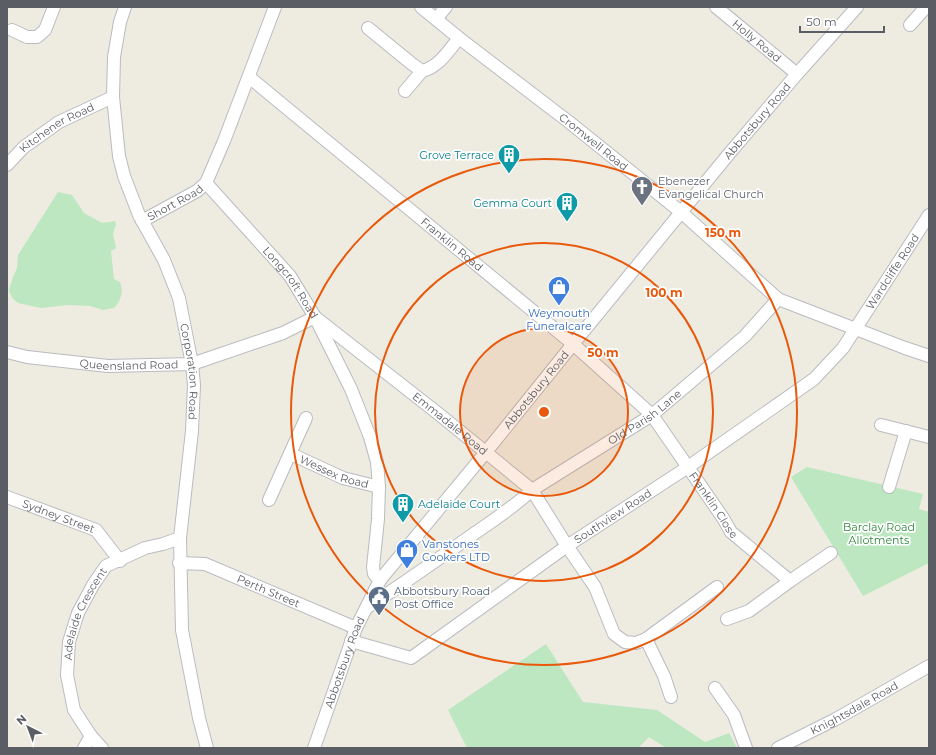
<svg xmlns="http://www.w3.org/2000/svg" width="936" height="755" viewBox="0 0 936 755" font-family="Montserrat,sans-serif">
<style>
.green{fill:#bce7c0}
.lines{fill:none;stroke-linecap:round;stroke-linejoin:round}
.minor-casing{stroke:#b9bbc1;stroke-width:14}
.minor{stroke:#fff;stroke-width:12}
.ring{fill:none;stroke:#e8590c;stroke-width:2}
.labels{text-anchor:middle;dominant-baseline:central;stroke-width:3.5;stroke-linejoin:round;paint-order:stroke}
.street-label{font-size:11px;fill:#5a5d63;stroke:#fff}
.culture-label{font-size:11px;fill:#0d838f;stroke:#fff;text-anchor:end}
.worship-label{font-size:11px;fill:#5b616d;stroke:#fff;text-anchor:start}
.shop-label{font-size:11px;fill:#366cbe;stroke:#fff}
.park-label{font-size:11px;fill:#2f853d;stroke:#fff}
.service-label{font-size:11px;fill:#4e5e75;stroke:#fff;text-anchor:start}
.centre{fill:#e8590c;stroke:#fff;stroke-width:2}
.ring-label{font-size:12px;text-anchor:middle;font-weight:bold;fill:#e8590c;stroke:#fff;stroke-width:3.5;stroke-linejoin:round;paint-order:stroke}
</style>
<rect width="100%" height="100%" fill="#eeece1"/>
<path class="green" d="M58,192L72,195L84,213L102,223L115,221L116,224L113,234L116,248L111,251L114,279L120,282C124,292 121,300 114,308L103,310L90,306L68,305L41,308L18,303L12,298L9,290L13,277L17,268L18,255Z
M807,467L923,494L919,509L929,512V563L863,596L791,477Z
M546,644L583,702L657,710L705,742L729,733L737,748H666L649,737L638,748H467L448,710Z"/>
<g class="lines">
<g class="minor-casing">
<g id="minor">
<path id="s1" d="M125,7L120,22L114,57L113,97L119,156L124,176L139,215L164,260L179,298L192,364L194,385L192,431L180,538L182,630L199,718L207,748"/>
<path id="s2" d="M275,7L224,141L206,183L290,276L315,317L351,389L370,437L377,462L379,487L378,519L373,567L374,574L380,580"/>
<path id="s3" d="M421,7L459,38L569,122L681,212L778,299L905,348L929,356"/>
<path id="s4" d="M716,7L797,74"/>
<path d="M436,19L446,7"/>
<path d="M910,25L926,7"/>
<path d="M368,28L412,64L422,71C439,67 449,50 459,38"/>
<path d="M12,30L27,37H37L45,30L54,7"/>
<path id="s5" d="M249,77L573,344L652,415L723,518L731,532L790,581L831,553"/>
<path d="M405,91L422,71"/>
<path id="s6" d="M7,165L24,147L59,122L113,97"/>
<path id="s7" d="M142,221L197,191L206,183"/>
<path id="s8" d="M7,352L27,357L108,366L192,364L283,333L315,317L440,415L532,490L567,546L595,587L614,634L625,642L636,643L646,639L717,587"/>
<path d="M881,425L929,437"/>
<path id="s9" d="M291,454L343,478L379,487"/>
<path d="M889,487L906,431"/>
<path id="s10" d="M7,497L96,530L120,561"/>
<path d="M269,500L306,418"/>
<path id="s11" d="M179,563L205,564L356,628"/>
<path id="s12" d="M366,608C400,586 434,562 468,538C489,523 513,508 532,490L652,415L745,336L778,299"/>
<path d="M727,619L749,611L790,581"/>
<path d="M646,639L664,676L671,697"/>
<path id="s13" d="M351,641L411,658L567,546L688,467L814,379L843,348L929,215"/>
<path d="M715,688L734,715L746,748"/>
<path d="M84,748L91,736"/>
<path id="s14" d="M102,748L91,736L74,710L67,675L69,642L78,613L93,585L106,566L145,548L163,544L180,538"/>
<path id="s15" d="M314,748L356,628L380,580L486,452L573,344L728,155L797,74L857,7"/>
<path id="s16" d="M778,748L836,719L929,666"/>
</g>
</g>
<use href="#minor" class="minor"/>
</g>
<circle cx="544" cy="412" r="84" fill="#e8590c" fill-opacity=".12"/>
<g class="ring">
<circle cx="544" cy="412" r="84"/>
<circle cx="544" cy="412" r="169"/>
<circle cx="544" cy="412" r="253"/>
</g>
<defs>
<g id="building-pin" transform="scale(1.15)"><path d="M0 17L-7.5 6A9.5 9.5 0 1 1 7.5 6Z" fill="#0f9aa8" stroke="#fff"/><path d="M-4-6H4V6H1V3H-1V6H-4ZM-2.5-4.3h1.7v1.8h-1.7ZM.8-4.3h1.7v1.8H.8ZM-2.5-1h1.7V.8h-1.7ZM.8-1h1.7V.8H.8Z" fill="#fff"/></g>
<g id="church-pin" transform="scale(1.15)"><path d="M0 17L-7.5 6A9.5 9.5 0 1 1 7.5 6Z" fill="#6b7280" stroke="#fff"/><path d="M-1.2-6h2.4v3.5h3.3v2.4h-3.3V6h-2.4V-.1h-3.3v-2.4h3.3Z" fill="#fff"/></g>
<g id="shop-pin" transform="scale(1.15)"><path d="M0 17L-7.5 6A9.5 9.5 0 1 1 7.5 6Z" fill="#3f7fe0" stroke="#fff"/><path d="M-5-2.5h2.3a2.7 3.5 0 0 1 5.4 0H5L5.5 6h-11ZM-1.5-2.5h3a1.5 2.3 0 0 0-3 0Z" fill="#fff"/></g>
<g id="civic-pin" transform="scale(1.15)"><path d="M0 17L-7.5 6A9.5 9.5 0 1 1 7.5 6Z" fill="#5c6f8a" stroke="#fff"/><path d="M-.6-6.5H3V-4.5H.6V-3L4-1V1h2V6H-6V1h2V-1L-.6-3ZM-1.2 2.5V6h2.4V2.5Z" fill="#fff"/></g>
</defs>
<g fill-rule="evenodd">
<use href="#building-pin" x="509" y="155"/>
<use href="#church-pin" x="642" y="187"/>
<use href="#building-pin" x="567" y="203"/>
<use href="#shop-pin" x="559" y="287"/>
<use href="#building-pin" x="403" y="504"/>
<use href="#shop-pin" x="407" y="550"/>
<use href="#civic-pin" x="379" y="597"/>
</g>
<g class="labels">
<g class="street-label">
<text stroke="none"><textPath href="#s4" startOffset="53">Holly Road</textPath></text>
<text stroke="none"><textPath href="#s15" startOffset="775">Abbotsbury Road</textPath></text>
<text stroke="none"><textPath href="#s6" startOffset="63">Kitchener Road</textPath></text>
<text stroke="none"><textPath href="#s3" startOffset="219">Cromwell Road</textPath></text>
<text stroke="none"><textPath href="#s7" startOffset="38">Short Road</textPath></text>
<text stroke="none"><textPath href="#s5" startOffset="263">Franklin Road</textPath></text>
<text stroke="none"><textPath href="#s13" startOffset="686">Wardcliffe Road</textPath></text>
<text stroke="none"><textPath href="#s2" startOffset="320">Longcroft Road</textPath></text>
<text stroke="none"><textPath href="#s8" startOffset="123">Queensland Road</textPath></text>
<text stroke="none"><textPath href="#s1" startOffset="380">Corporation Road</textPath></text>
<text stroke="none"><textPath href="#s15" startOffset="427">Abbotsbury Road</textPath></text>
<text stroke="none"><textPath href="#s12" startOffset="338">Old Parish Lane</textPath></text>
<text stroke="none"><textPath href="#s8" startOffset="490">Emmadale Road</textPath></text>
<text stroke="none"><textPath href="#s9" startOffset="47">Wessex Road</textPath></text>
<text stroke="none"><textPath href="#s5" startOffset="635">Franklin Close</textPath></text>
<text stroke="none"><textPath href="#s13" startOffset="309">Southview Road</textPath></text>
<text stroke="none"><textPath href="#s10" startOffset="55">Sydney Street</textPath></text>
<text stroke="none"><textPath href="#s11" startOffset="95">Perth Street</textPath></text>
<text stroke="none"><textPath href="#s14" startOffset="148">Adelaide Crescent</textPath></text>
<text stroke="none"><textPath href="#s15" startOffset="91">Abbotsbury Road</textPath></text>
<text stroke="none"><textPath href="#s16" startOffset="86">Knightsdale Road</textPath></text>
</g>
<g class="culture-label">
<text x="494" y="155">Grove Terrace</text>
<text x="552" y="203">Gemma Court</text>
<text x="418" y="504" text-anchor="start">Adelaide Court</text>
</g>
<g class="worship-label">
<text x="658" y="181">Ebenezer<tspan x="658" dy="13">Evangelical Church</tspan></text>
</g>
<g class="shop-label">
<text x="559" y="313">Weymouth<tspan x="559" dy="13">Funeralcare</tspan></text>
<text x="422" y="544" text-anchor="start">Vanstones<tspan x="422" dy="13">Cookers LTD</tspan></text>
</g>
<g class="park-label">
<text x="879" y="527">Barclay Road<tspan x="879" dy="13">Allotments</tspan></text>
</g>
<g class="service-label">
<text x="394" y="591">Abbotsbury Road<tspan x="394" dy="13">Post Office</tspan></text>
</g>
</g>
<circle cx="544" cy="412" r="6" class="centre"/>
<g class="ring-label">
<text x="723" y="237">150 m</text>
<text x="664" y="297">100 m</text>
<text x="603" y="357">50 m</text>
</g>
<rect width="936" height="755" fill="none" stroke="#5a5d63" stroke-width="16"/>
<g transform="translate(28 727) rotate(318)" stroke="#ffffff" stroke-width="3" paint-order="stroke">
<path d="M0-3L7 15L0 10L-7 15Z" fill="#5a5d63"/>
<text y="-6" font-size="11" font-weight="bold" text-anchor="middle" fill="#5a5d63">N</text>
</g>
<path d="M800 26v6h84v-6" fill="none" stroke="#5a5d63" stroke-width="2"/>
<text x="806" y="26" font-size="12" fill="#5a5d63" stroke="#ffffff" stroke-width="3" paint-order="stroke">50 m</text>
</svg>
